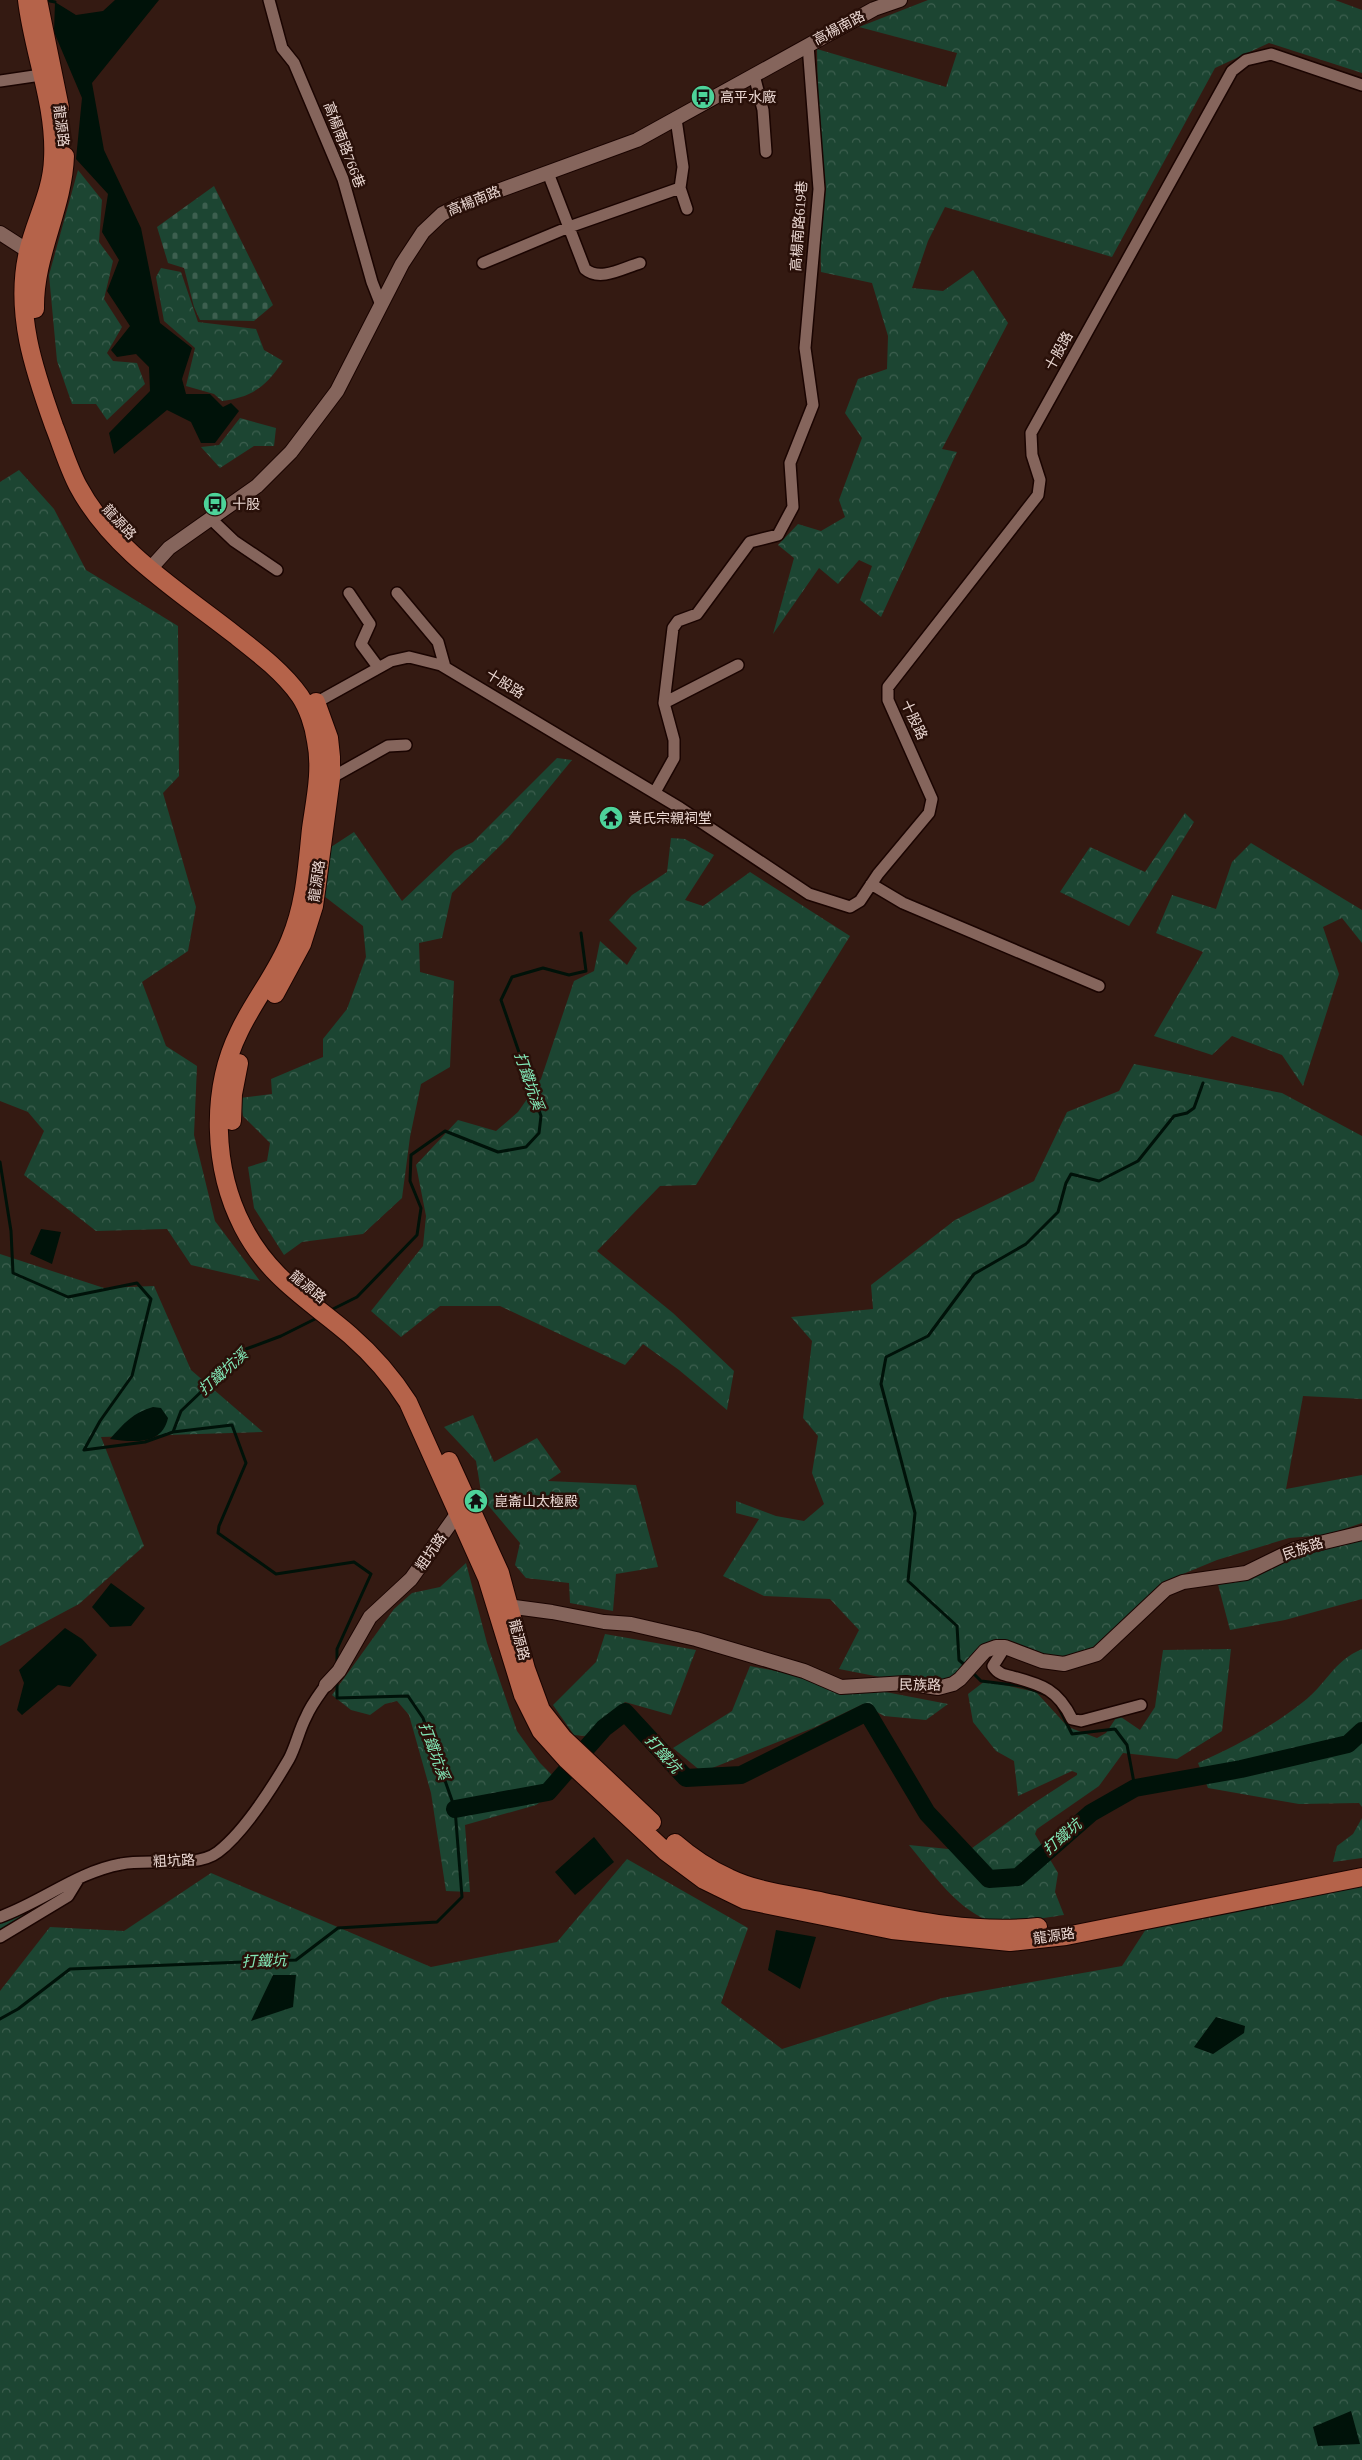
<svg xmlns="http://www.w3.org/2000/svg" width="1362" height="2460" viewBox="0 0 1362 2460" font-family="'Times New Roman','Noto Sans TC',serif">
<style>
.forest{fill:url(#forest-crowns)}
.cemetery{fill:url(#cemetery-stones)}
.water{fill:#001209}
.lines{fill:none;stroke-linecap:round;stroke-linejoin:round}
.stream{stroke:#001209;stroke-width:3}
.river{stroke:#001209;stroke-width:18}
.minor-casing{stroke:#1a0401;stroke-width:14}
.tertiary-casing{stroke:#1a0401;stroke-width:16}
.primary-casing{stroke:#1a0401;stroke-width:20}
.minor{stroke:#85655c;stroke-width:11}
.tertiary{stroke:#85655c;stroke-width:14}
.primary{stroke:#b5634a;stroke-width:18}
.labels{text-anchor:middle;dominant-baseline:central;stroke-width:5;stroke-linejoin:round;paint-order:stroke}
.street-label{font-size:14px;fill:#ecd9d4;stroke:#291009}
.poi-label{font-size:14px;fill:#ecd9d4;stroke:#291009;text-anchor:start}
.water-label{font-size:15px;font-style:italic;fill:#82e8b7;stroke:#291009}
</style>
<defs>
<pattern id="forest-crowns" width="20" height="18" patternUnits="userSpaceOnUse" patternTransform="scale(1.25)"><rect width="20" height="18" fill="#1c4532"/><path d="M2 6a3 3 0 1 1 6 0M12 15a3 3 0 1 1 6 0" fill="none" stroke="#3d5f4f"/></pattern>
<pattern id="cemetery-stones" width="16" height="16" patternUnits="userSpaceOnUse" patternTransform="scale(1.25)"><rect width="16" height="16" fill="#1c4532"/><path d="M2 7V4a2 2 0 0 1 4 0v3zM10 15v-3a2 2 0 0 1 4 0v3z" fill="#3d5f4f"/></pattern>
</defs>
<rect width="100%" height="100%" fill="#341a12"/>
<path class="forest" d="M928,0H1335L1362,10V73L1269,43L1215,68L1112,257L945,207L928,241L912,288L943,291L973,270L1008,323L942,449L957,452L881,617L860,600L872,566L859,560L838,584L819,568L773,634L794,558L778,545L798,524L821,531L845,517L839,500L862,438L845,413L858,379L887,369L888,336L872,283L821,272L817,49L946,87L957,53L859,27Z
M78,170L102,200L99,242L113,261L104,299L122,327L107,353L113,361L137,363L145,384L107,420L96,404H72L57,361L49,275Z
M161,268L181,272L198,322L256,329L264,350L283,361C266,387 252,397 222,401L214,394L186,386L195,348L164,321L156,277Z
M240,418L276,428L274,446H254L220,468L201,447L219,445Z
M19,470L54,509L86,570L178,626L179,776L163,793L196,907L188,951L142,982L166,1046L197,1066L194,1135L215,1221L260,1281L191,1265L167,1229L96,1231L24,1175L44,1131L28,1112L0,1101V482Z
M557,758L572,760L509,837L452,893L442,938L419,943L420,972L454,981L450,1067L421,1084L410,1137L402,1198L363,1234L302,1242L284,1255L254,1208L248,1167L267,1161L270,1143L243,1116L240,1098L272,1094L271,1079L323,1057V1039L347,1009L366,957L363,926L324,896L331,847L354,832L402,901L455,851L473,842Z
M1185,813L1194,822L1129,926L1060,892L1090,847L1145,872Z
M671,838L685,839L714,855L685,900L703,906L750,872L850,936L696,1185L660,1186L597,1251L673,1313L734,1371L727,1410L679,1370L643,1344L625,1365L500,1306H440L401,1337L371,1311L423,1246L426,1216L416,1165L458,1120L496,1131L518,1112L541,1079L574,981L594,971L600,941L627,965L637,948L609,920L632,895L667,872Z
M1251,843L1362,910V943L1342,918L1323,927L1339,974L1303,1086L1282,1055L1232,1036L1212,1055L1154,1036L1203,952L1156,933L1172,895L1216,909L1232,862Z
M1134,1064L1282,1093L1362,1136V1399L1303,1396L1286,1489L1362,1475V1523L1326,1535L1289,1538L1217,1560L1166,1581L1128,1623L1097,1648L1064,1661L995,1646L942,1685L916,1684L839,1669L859,1630L830,1599L764,1596L723,1576L759,1519L736,1513V1501L776,1516L804,1521L824,1504L812,1473L818,1436L803,1418L812,1341L791,1317L873,1309L871,1285L955,1220L1034,1181L1067,1112L1119,1091Z
M0,1254L104,1288L154,1286L191,1370L263,1432L101,1437L144,1546L79,1604L0,1646Z
M473,1415L494,1462L537,1438L561,1472L548,1481L636,1485L658,1567L616,1574L613,1611L570,1603L569,1583L526,1578L515,1565L520,1543L482,1498L476,1461L444,1427Z
M1362,1539V1599L1285,1620L1230,1630L1216,1577L1304,1552Z
M466,1563L487,1643L517,1731L540,1763L563,1786L536,1805L465,1825L470,1892L446,1891L431,1793L409,1715L397,1701L385,1704L370,1715L351,1710L332,1695L394,1609L412,1593L440,1587Z
M605,1634L696,1650L671,1715L625,1702L585,1736L574,1735L553,1705L596,1662Z
M1231,1649L1222,1731L1177,1759L1123,1753L1099,1786L1037,1829L1035,1834L1058,1873L1055,1892L1064,1915C1048,1917 1008,1925 994,1922C960,1914 930,1870 909,1845L968,1851L1034,1803L1077,1775V1773L1072,1771L1018,1796L1014,1761L996,1751L973,1722L968,1694L985,1681L1036,1692L1068,1727L1097,1738L1106,1733L1118,1715L1140,1730L1155,1707L1163,1650Z
M1362,1649V1807L1359,1803L1299,1804L1208,1788L1198,1763C1236,1746 1270,1728 1303,1702C1326,1685 1333,1661 1362,1649Z
M750,1666L948,1704L926,1720L884,1716L863,1704L813,1728L702,1772L673,1748L732,1711Z
M1362,1818V1858L1333,1862L1337,1846L1353,1834Z
M627,1859L748,1928L721,2003L782,2049L942,1998L1122,1966L1146,1929L1362,1884V2460H0V1991L50,1927L124,1931L211,1873L431,1967L557,1942Z
M58,1894L60,1897L0,1933V1920Z"/>
<path class="cemetery" d="M214,186L273,305L254,321L200,320L194,307L184,268L168,263L157,227Z"/>
<path class="water" d="M115,0H159L92,83L104,150L141,228L160,323L192,348L182,379L186,394H210L223,407L231,403L239,411L215,443H201L191,422L167,410L114,454L109,433L150,391L149,367L136,354L117,357L111,350L130,326L107,291L119,260L102,232L108,194L76,159L82,98L54,32L55,2L76,15L103,11Z
M41,1229L61,1232L52,1264L30,1254Z
M153,1407L161,1408L168,1418C162,1446 132,1442 110,1439C123,1424 134,1412 153,1407Z
M111,1583L145,1608L131,1626L110,1627L92,1607Z
M65,1628L82,1639L97,1655L70,1687L58,1685L22,1715L17,1710L24,1683L19,1670Z
M594,1837L614,1862L575,1895L555,1872Z
M776,1930L816,1937L800,1989L768,1970Z
M273,1975H296L293,2007L251,2021Z
M1216,2017L1245,2026L1244,2033L1213,2054L1194,2047Z
M1351,2411L1360,2444L1318,2446L1313,2427Z"/>
<g class="lines">
<path class="stream" d="M45,0L55,2
M0,1162L11,1231L13,1273L68,1297L137,1283L151,1299L132,1376L100,1421L84,1450L145,1442L173,1432
M329,1311L357,1297L417,1235L421,1208L410,1181L411,1155L445,1131L498,1152L526,1147L539,1133L541,1116L501,1000L512,977L543,968L569,975L586,971L581,933
M319,1317L281,1336L246,1349L181,1411L173,1432L232,1425L246,1463L219,1526L218,1533L276,1574L354,1562L371,1574L337,1649V1663
M967,1667L959,1660L957,1626L908,1581L915,1513L881,1384L886,1357L928,1336L974,1274L1026,1244L1058,1212L1066,1183L1071,1174L1099,1181L1138,1161L1174,1116L1187,1113L1194,1108L1203,1083
M972,1672L981,1681L1022,1686L1047,1695
M1057,1704L1072,1734L1115,1729L1127,1745L1135,1788
M0,2019L18,2009L70,1969L296,1960L338,1928L437,1922L462,1897L455,1809L423,1718L408,1696L337,1698V1680"/>
<path class="river" d="M455,1809L548,1792L604,1728L625,1712L686,1778L741,1775L867,1712L927,1813L989,1879L1018,1877L1091,1813L1135,1788L1241,1769L1348,1744L1362,1731"/>
<g class="minor-casing">
<path id="minor" d="M269,0L282,48L294,63L343,179L372,282L381,305
M754,75L763,110L766,152
M0,81L41,75
M676,119L683,167L680,188L687,209
M548,173L585,269C600,282 623,268 640,263
M483,263L569,227L680,188
M211,519L234,541L277,570
M349,593L370,624L361,644L378,667
M397,593L438,642L445,667
M664,703L738,665
M310,706L391,661L409,657L441,665L680,808L809,894L850,907L860,901L878,874L929,813L932,799L888,700V687L1038,495L1040,480L1032,455L1031,433L1232,71L1246,60L1271,54L1362,85
M331,778L388,746L406,745
M655,792L674,758V740L664,703L673,628L678,621L697,614L750,542L778,535L793,507L790,463L813,405L805,348L819,189L808,45
M871,884L903,903L1099,986
M1005,1647L993,1666C998,1674 1004,1675 1013,1677C1043,1685 1058,1690 1072,1719L1081,1721L1141,1705
M0,1917C42,1902 77,1872 121,1864C149,1858 196,1869 218,1852C244,1832 272,1788 289,1759C296,1746 299,1730 306,1717C311,1705 319,1695 326,1685
M0,1937L68,1896L79,1878"/>
</g>
<g class="tertiary-casing">
<path id="tertiary" d="M0,233L28,251L36,253
M150,569L169,548L257,486L291,452L337,391L402,264L423,232L442,214L462,204L637,140L874,9L900,0
M500,1605L552,1612L604,1622L631,1624L696,1639L804,1671L841,1687L906,1683L938,1688L953,1684L960,1679L985,1651L996,1647H1005L1042,1661L1064,1664L1097,1654L1166,1589L1183,1582L1246,1573L1295,1549L1362,1533
M326,1685L339,1671L370,1617L411,1579L462,1507"/>
</g>
<g class="primary-casing">
<path id="primary" d="M27,0C33,52 56,106 53,159C52,192 35,221 28,252C14,312 34,370 54,426C62,446 68,467 78,486C112,550 179,591 235,635C258,653 283,672 300,696C308,708 314,726 316,741C322,770 315,800 311,829C307,867 305,905 290,940C277,973 254,1000 239,1032C210,1091 213,1169 243,1227C270,1279 308,1299 350,1335C373,1355 392,1377 408,1402L487,1578L523,1695L541,1731L567,1760L665,1851L704,1880L745,1900L892,1930L1010,1942L1066,1936L1362,1877
M38,0L60,108
M35,309C34,255 63,209 65,156
M275,994L302,944L314,906L331,778V757L329,738L316,702
M232,1121L233,1094L239,1063
M449,1461L500,1573L526,1669L541,1710L563,1738L652,1822
M675,1843C691,1857 709,1869 729,1878C758,1892 792,1895 824,1902C894,1916 966,1935 1038,1927"/>
</g>
<use href="#minor" class="minor"/>
<use href="#tertiary" class="tertiary"/>
<use href="#primary" class="primary"/>
</g>
<defs>
<g id="bus-disc" transform="scale(1.25)"><circle r="9.5" fill="#4dd39a" stroke="#291009"/><path d="M-5-6H5V4H4V6H2V4H-2V6H-4V4H-5ZM-3.5-4V0h7V-4ZM-3.5 1.2v1.5H-2V1.2ZM2 1.2v1.5H3.5V1.2Z" fill="#111"/></g>
<g id="temple-disc" transform="scale(1.25)"><circle r="9.5" fill="#4dd39a" stroke="#291009"/><path d="M0-6L5-2H3V0L6.5 2.5H4V6H1.5V3h-3V6H-4V2.5H-6.5L-3 0V-2H-5Z" fill="#111"/></g>
</defs>
<g fill-rule="evenodd">
<use href="#bus-disc" x="703" y="97"/>
<use href="#bus-disc" x="215" y="504"/>
<use href="#temple-disc" x="611" y="818"/>
<use href="#temple-disc" x="476" y="1501"/>
</g>
<g class="labels">
<g class="street-label">
<text transform="translate(839 28) rotate(-28)">高楊南路</text>
<text transform="translate(61 126) rotate(83)">龍源路</text>
<text transform="translate(344 145) rotate(69)">高楊南路766巷</text>
<text transform="translate(474 201) rotate(-22)">高楊南路</text>
<text transform="translate(799 226) rotate(-86)">高楊南路619巷</text>
<text transform="translate(1059 351) rotate(-61)">十股路</text>
<text transform="translate(119 522) rotate(47)">龍源路</text>
<text transform="translate(505 684) rotate(31)">十股路</text>
<text transform="translate(914 720) rotate(65)">十股路</text>
<text transform="translate(317 881) rotate(-82)">龍源路</text>
<text transform="translate(308 1287) rotate(39)">龍源路</text>
<text transform="translate(1303 1549) rotate(-19)">民族路</text>
<text transform="translate(431 1552) rotate(-55)">粗坑路</text>
<text transform="translate(519 1640) rotate(75)">龍源路</text>
<text transform="translate(920 1685) rotate(1)">民族路</text>
<text transform="translate(174 1861) rotate(-3)">粗坑路</text>
<text transform="translate(1054 1936) rotate(-8)">龍源路</text>
</g>
<g class="poi-label">
<text x="720" y="97">高平水廠</text>
<text x="232" y="504">十股</text>
<text x="628" y="818">黃氏宗親祠堂</text>
<text x="494" y="1501">崑崙山太極殿</text>
</g>
<g class="water-label">
<text transform="translate(529 1081) rotate(71)">打鐵坑溪</text>
<text transform="translate(223 1372) rotate(-42)">打鐵坑溪</text>
<text transform="translate(434 1751) rotate(70)">打鐵坑溪</text>
<text transform="translate(663 1754) rotate(48)">打鐵坑</text>
<text transform="translate(1062 1837) rotate(-41)">打鐵坑</text>
<text transform="translate(264 1961) rotate(-2)">打鐵坑</text>
</g>
</g>
</svg>
